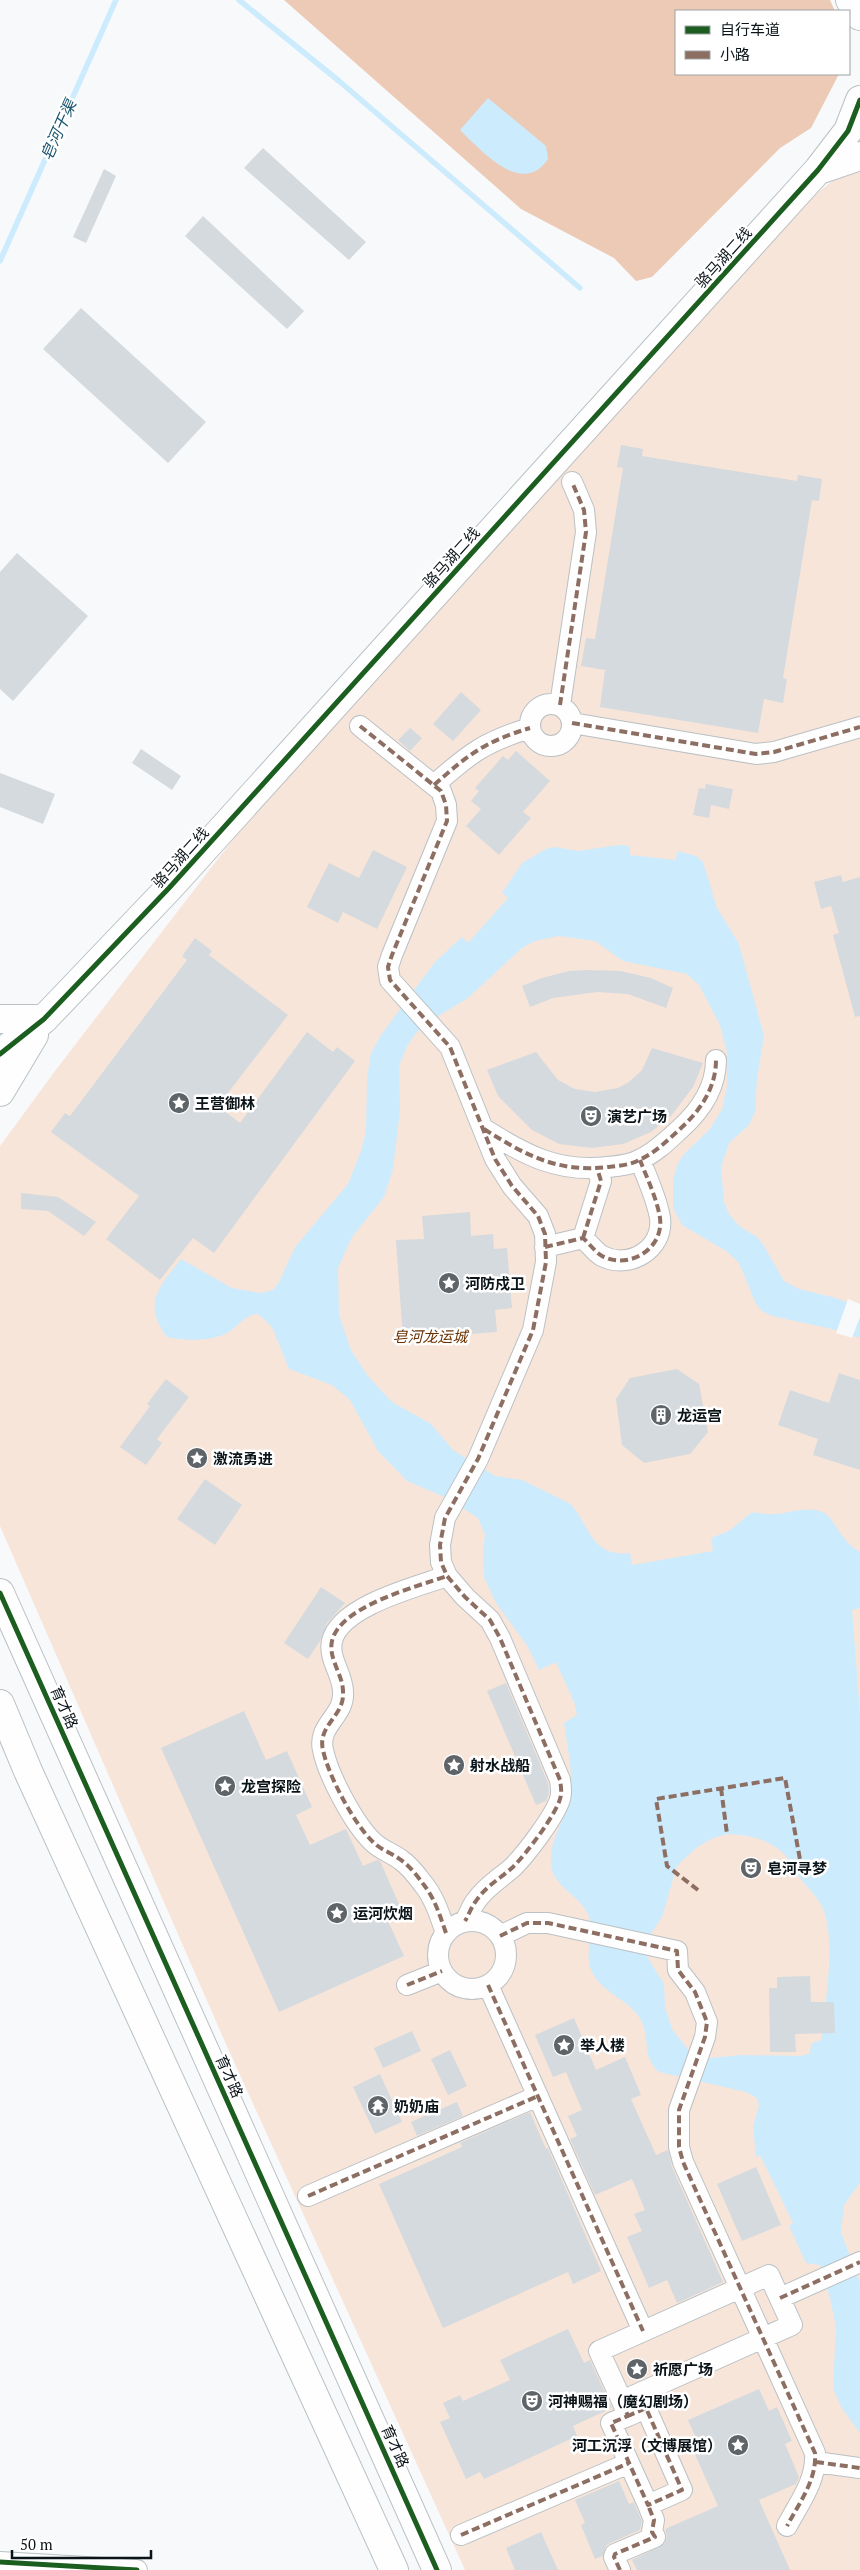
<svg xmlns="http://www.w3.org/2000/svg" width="860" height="2570" viewBox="0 0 860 2570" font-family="'PT Serif','Noto Sans SC',serif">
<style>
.green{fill:#f8e5da}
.forest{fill:#edcab5}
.water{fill:#ccebfd;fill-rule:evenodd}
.pier{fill:#f7f9fb}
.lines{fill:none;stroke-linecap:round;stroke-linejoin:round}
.stream{stroke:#ccebfd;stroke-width:5.5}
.building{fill:#d4dade}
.street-casing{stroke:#bac0c3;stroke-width:22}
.secondary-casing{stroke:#bac0c3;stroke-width:30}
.street{stroke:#fefefe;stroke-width:20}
.secondary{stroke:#fefefe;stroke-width:28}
.quiet{stroke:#8d6e63;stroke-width:4;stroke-dasharray:8 4;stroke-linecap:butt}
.cycleway-casing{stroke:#fff;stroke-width:8}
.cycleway{stroke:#1b5e20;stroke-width:5}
.labels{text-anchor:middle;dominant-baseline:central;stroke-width:5;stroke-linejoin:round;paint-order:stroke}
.street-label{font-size:15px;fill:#0b1419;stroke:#fff}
.poi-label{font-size:15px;font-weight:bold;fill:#0b1419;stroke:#fff;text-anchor:start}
.park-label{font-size:15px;font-style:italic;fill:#6a3000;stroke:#fff}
.water-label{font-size:16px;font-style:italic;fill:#1b5671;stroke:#fff}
</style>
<rect width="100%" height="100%" fill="#f7f9fb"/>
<path class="green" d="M860,172V2570H465L225,2042L0,1526V1146L55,1071L234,838L787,224L817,193L839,176Z"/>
<path class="forest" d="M284,0H830L835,11H676V74H839L811,128L780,148L652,277L636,281L614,258L521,209Z"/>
<path class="water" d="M488,98L546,146L548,159C522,198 481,150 460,130Z
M619,845L630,846V855L676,860L677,851L696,856L703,862L717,908L739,944L764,1036L757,1078L755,1112L749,1125L729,1143L721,1167L724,1202L729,1214L739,1226L757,1237L764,1246L784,1281L799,1289L836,1298L860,1307V1338L832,1329L772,1316L762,1311L756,1304L739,1263L726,1251L682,1225L673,1208V1180L677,1165L684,1154L709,1130L722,1110L727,1086V1052L720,1025L699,985L687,974L623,961L595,941L559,936L535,941L522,948L468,998L430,1021L417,1032L407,1046L399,1066L400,1111L393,1169L384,1197L352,1237L338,1268L339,1315L351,1350L367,1375L392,1402L431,1424L453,1450L495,1476L522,1480L569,1503C590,1522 589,1558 630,1553L632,1565L713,1551L711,1538L729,1531L751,1513C759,1512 766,1515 774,1514C791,1513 817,1502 830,1518C840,1531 845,1544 860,1552V1608L852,1610L860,1714V2183L844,2205L841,2232L860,2283V2433L841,2407L833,2388L836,2327L830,2298L820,2265L806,2263L789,2226L793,2223L760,2155L756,2157L753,2126L759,2105L757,2098L746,2092L659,2072C640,2055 652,2036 639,2017C627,1998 601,1993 591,1970C584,1952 595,1932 588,1914C579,1894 552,1887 551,1863C549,1840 564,1823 569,1802C575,1778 567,1747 564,1723L577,1715L574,1702L556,1662L539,1670L528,1647L496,1603L484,1577L483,1549L485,1535L478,1518L447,1498L407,1481L378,1451L350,1400L332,1385L289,1369L272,1327L258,1314C245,1315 239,1325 229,1332C212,1342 185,1341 167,1337C142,1303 159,1287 181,1259L232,1288L260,1293L273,1290L279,1282L295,1247L348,1184L361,1151L366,1131L367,1077L371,1053L381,1035L435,962L462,937L468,943L508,898L502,893L522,863L546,849L555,847L579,851ZM727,1834C748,1835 768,1838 784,1854C789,1859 792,1867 796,1873C803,1883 814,1893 820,1903C838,1930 825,2008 821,2040L812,2043L809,2054L800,2056L742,2055L709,2058L691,2053L672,2029L665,2007L664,1984L646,1955V1941L662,1917L677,1866L696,1848L711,1839Z"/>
<path class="pier" d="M848,1299L860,1304V1317L852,1338L836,1333Z"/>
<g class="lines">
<path class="stream" d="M239,0L339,81L580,288
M0,261L116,0"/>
</g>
<path class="building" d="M263,148L366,242L349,260L244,168Z
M104,169L116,176L86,243L73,237Z
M203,216L304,311L287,329L185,236Z
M81,308L206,422L168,463L43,349Z
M621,445L643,449L642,456L797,481L798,475L822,479L819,501L812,500L783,678L787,679L783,703L764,699L758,733L600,707L605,670L581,666L586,638L595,639L623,468L617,467Z
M17,553L88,616L13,701L0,689V572Z
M461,692L481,710L453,741L433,724Z
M410,728L422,738L410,751L398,740Z
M141,749L181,776L172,790L132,763Z
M516,751L550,781L523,812L531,818L499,855L466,826L481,809L471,801L479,791L475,788L503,756L508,760Z
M0,773L55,794L43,824L0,807Z
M706,784L733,789L729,809L711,805L709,818L693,815L699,788L705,789Z
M373,850L407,867L377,929L343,912L338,923L307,907L329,863L359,878Z
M841,875L843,882L860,877V1016L855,1017L833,935L839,933L831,906L821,909L814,882Z
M195,938L212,951L209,955L288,1015L218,1106L240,1123L307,1032L333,1052L337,1047L355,1061L214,1253L193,1238L160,1280L106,1239L139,1196L51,1132L65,1113L70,1116L187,960L182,956Z
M587,970L620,971L651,978L673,988L666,1008L628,994L597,992L553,998L530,1007L522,986L542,978L569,971Z
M652,1048L703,1063L693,1087L671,1116L651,1132L623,1144L592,1148L559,1144L532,1130L498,1096L487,1070L536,1052L558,1080L575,1089L595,1092L618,1088L629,1082L642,1070Z
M21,1193L58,1197L96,1222L84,1236L48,1211L21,1209Z
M470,1212L471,1236L493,1234L494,1249L507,1248L512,1308L495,1310L497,1332L403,1339L396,1240L424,1239L422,1216Z
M677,1369L699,1384L708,1432L690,1454L644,1463L622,1445L616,1399L630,1378Z
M839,1373L860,1380V1470L813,1455L818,1439L778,1425L790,1390L829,1403Z
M166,1379L189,1397L157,1439L162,1443L146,1465L120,1447L150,1406L147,1404Z
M205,1479L242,1505L215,1545L177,1519Z
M321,1587L345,1603L327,1623L320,1641L308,1659L284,1643Z
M506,1683L548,1783L549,1793L546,1801L536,1805L487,1691Z
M244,1711L266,1760L287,1751L312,1807L296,1815L310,1845L346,1829L363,1866L377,1860L380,1861L403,1913L388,1921L404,1956L279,2012L161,1748Z
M810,1976L811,2002H834L835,2033L795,2034L796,2052H770L769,1988H777V1977Z
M574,2018L596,2070L625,2057L641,2095L631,2099L656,2155L668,2150L672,2167L723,2282L677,2303L667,2280L649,2288L627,2237L642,2231L634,2214L645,2210L632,2179L595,2195L570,2139L577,2136L568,2116L582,2110L566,2072L553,2077L535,2035Z
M412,2031L421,2051L383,2068L374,2048Z
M450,2050L467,2086L448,2095L431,2059Z
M380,2074L402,2122L375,2134L353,2087Z
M457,2102L463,2116L417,2136L411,2122Z
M530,2112L546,2149L548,2148L601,2271L573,2284L568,2272L443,2328L379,2184L462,2147L460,2143Z
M756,2167L781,2225L742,2241L717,2184Z
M568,2329L584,2363L590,2360L612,2408L573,2426L577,2436L484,2479L480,2472L466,2479L440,2422L450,2418L443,2403L460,2395L463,2401L510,2380L500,2360Z
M759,2389L769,2411L777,2407L792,2441L785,2444L799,2477L796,2484L759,2500L790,2570H637L632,2560L664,2544L667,2537L665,2529L718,2506L689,2441L696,2438L688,2420Z
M619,2481L629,2504L634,2502L637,2510L642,2521L640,2530L610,2543L606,2546L603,2556L595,2559L581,2525L585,2523L575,2500Z
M541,2532L558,2570H515L506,2548Z"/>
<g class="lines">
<g class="street-casing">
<path id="street" d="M530 725a21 21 0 1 1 42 0a21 21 0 1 1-42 0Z
M560,705L586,532L584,510L572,482
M572,723L756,754L774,752L860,727
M360,726L441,791L446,805L447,821L392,955L388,967L390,980L450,1047L495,1159L512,1186L538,1216L545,1234L546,1262L533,1330L478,1459L445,1518L440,1545L441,1562L447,1576L465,1597L490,1620L500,1638L560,1780C561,1786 562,1793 560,1799C555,1816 526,1854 513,1867C501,1878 486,1886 476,1901C471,1907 469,1915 465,1921
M434,785C469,754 484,742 530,728
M484,1129C525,1155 558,1173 608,1167C619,1166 631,1165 641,1159C656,1152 668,1140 680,1129C700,1111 716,1088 716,1060
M583,1238L601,1181L597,1168
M545,1247L583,1238C589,1243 595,1252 602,1256C629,1270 664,1249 660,1218C657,1199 647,1178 640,1160
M438 1955a34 34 0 1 1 68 0a34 34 0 1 1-68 0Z
M446,1933C440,1916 435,1899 424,1885C418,1877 410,1866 401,1860C392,1853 381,1850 373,1842C354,1824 328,1775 323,1750C317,1725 345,1716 343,1692C343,1674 328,1659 332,1641C340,1606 416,1587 447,1576
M500,1936L527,1923H548L677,1951L678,1970L695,1992L707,2022L705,2037L679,2110V2147L683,2162L815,2453C817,2480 799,2503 787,2526
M407,1985L442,1971
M488,1985L643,2331
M308,2196L538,2096
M769,2275L792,2325L622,2401L599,2351Z
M780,2298L860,2262
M622,2401L628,2416L611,2423L648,2505L682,2490L646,2408L628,2416
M816,2462L860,2468
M461,2535L629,2463
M0,2562L137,2570
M620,2570L614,2557L615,2554L655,2537L652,2532L654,2520L648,2505"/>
</g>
<g class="secondary-casing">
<path id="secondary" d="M850,0L860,16
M819,170L860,156
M0,1019H44
M0,1054L44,1019L169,888L818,170L848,131L860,100
M0,1092L34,1035
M0,1593L437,2570
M0,1704L28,1771L394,2570"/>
</g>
<use href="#street" class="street"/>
<use href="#secondary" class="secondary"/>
<path class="quiet" d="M560,705L586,532L584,510L572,482
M572,723L756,754L774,752L860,727
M360,726L441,791L446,805L447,821L392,955L388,967L390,980L450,1047L495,1159L512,1186L538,1216L545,1234L546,1262L533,1330L478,1459L445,1518L440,1545L441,1562L447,1576L465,1597L490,1620L500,1638L560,1780C561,1786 562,1793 560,1799C555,1816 526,1854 513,1867C501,1878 486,1886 476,1901C471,1907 469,1915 465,1921
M434,785C469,754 484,742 530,728
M484,1129C525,1155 558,1173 608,1167C619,1166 631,1165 641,1159C656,1152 668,1140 680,1129C700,1111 716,1088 716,1060
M583,1238L601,1181L597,1168
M545,1247L583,1238C589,1243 595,1252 602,1256C629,1270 664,1249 660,1218C657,1199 647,1178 640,1160
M721,1788L727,1834
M698,1890L667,1866L656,1799L785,1778L801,1865
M446,1933C440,1916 435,1899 424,1885C418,1877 410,1866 401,1860C392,1853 381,1850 373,1842C354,1824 328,1775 323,1750C317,1725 345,1716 343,1692C343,1674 328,1659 332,1641C340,1606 416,1587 447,1576
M500,1936L527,1923H548L677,1951L678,1970L695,1992L707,2022L705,2037L679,2110V2147L683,2162L815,2453C817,2480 799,2503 787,2526
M407,1985L442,1971
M488,1985L643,2331
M308,2196L538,2096
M780,2298L860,2262
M622,2401L628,2416L611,2423L648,2505L682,2490L646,2408L628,2416
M816,2462L860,2468
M461,2535L629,2463
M620,2570L614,2557L615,2554L655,2537L652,2532L654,2520L648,2505"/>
<g class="cycleway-casing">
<path id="cycleway" d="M0,1054L44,1019L169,888L818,170L848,131L860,100
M0,1593L437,2570
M0,2562L137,2570"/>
</g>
<use href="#cycleway" class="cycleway"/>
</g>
<defs>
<g id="sight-disc" transform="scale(1.125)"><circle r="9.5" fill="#5e6468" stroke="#fff"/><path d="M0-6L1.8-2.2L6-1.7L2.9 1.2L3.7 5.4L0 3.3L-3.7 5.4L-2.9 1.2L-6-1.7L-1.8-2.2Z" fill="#fff"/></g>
<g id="theatre-disc" transform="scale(1.125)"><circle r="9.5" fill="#5e6468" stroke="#fff"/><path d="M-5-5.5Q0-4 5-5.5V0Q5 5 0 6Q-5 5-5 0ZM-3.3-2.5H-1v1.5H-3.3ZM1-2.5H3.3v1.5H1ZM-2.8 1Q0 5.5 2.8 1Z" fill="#fff"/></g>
<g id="building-disc" transform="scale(1.125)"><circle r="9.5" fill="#5e6468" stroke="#fff"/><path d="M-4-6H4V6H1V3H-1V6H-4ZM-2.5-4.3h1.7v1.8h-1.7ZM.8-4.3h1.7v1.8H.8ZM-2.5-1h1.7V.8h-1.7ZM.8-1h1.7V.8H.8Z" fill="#fff"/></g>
<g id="temple-disc" transform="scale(1.125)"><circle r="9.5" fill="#5e6468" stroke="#fff"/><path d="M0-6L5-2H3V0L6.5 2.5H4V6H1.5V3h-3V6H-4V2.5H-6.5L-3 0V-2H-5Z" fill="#fff"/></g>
</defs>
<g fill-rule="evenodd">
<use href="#sight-disc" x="179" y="1103"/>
<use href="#theatre-disc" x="591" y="1116"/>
<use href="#sight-disc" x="449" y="1283"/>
<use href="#building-disc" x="661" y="1415"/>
<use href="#sight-disc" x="197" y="1458"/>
<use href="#sight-disc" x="454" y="1765"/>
<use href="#sight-disc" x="225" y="1786"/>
<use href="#theatre-disc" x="751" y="1868"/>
<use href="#sight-disc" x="337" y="1913"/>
<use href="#sight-disc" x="564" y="2045"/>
<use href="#temple-disc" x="378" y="2106"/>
<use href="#sight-disc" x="637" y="2369"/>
<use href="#theatre-disc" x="532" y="2401"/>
<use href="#sight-disc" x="738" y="2445"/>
</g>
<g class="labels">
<g class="street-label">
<text transform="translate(723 257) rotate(-48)">骆马湖二线</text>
<text transform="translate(451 557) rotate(-48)">骆马湖二线</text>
<text transform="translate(180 857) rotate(-48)">骆马湖二线</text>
<text transform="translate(65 1707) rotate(66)">育才路</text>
<text transform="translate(230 2076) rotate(66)">育才路</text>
<text transform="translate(396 2446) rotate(66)">育才路</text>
</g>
<g class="poi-label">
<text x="195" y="1103">王营御林</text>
<text x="607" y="1116">演艺广场</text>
<text x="465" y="1283">河防戍卫</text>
<text x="677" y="1415">龙运宫</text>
<text x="213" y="1458">激流勇进</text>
<text x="470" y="1765">射水战船</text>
<text x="241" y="1786">龙宫探险</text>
<text x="767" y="1868">皂河寻梦</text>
<text x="353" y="1913">运河炊烟</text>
<text x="580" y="2045">举人楼</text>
<text x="394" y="2106">奶奶庙</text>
<text x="653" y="2369">祈愿广场</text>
<text x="548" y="2401">河神赐福（魔幻剧场）</text>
<text x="722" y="2445" text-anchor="end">河工沉浮（文博展馆）</text>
</g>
<g class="park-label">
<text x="430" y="1336">皂河龙运城</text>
</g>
<g class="water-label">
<text transform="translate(58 130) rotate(-66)">皂河干渠</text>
</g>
</g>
<rect x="675" y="10" width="175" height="65" fill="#ffffff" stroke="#9da1a3"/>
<rect x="685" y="26" width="25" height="8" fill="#1b5e20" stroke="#9da1a3"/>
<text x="720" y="35" font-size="15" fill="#0b1419">自行车道</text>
<rect x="685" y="51" width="25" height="8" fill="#8d6e63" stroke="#9da1a3"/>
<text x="720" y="60" font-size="15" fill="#0b1419">小路</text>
<path d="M12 2550v8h139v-8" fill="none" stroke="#0b1419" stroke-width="2.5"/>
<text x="20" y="2550" font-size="15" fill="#0b1419" stroke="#ffffff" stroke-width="4" paint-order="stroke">50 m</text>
</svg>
